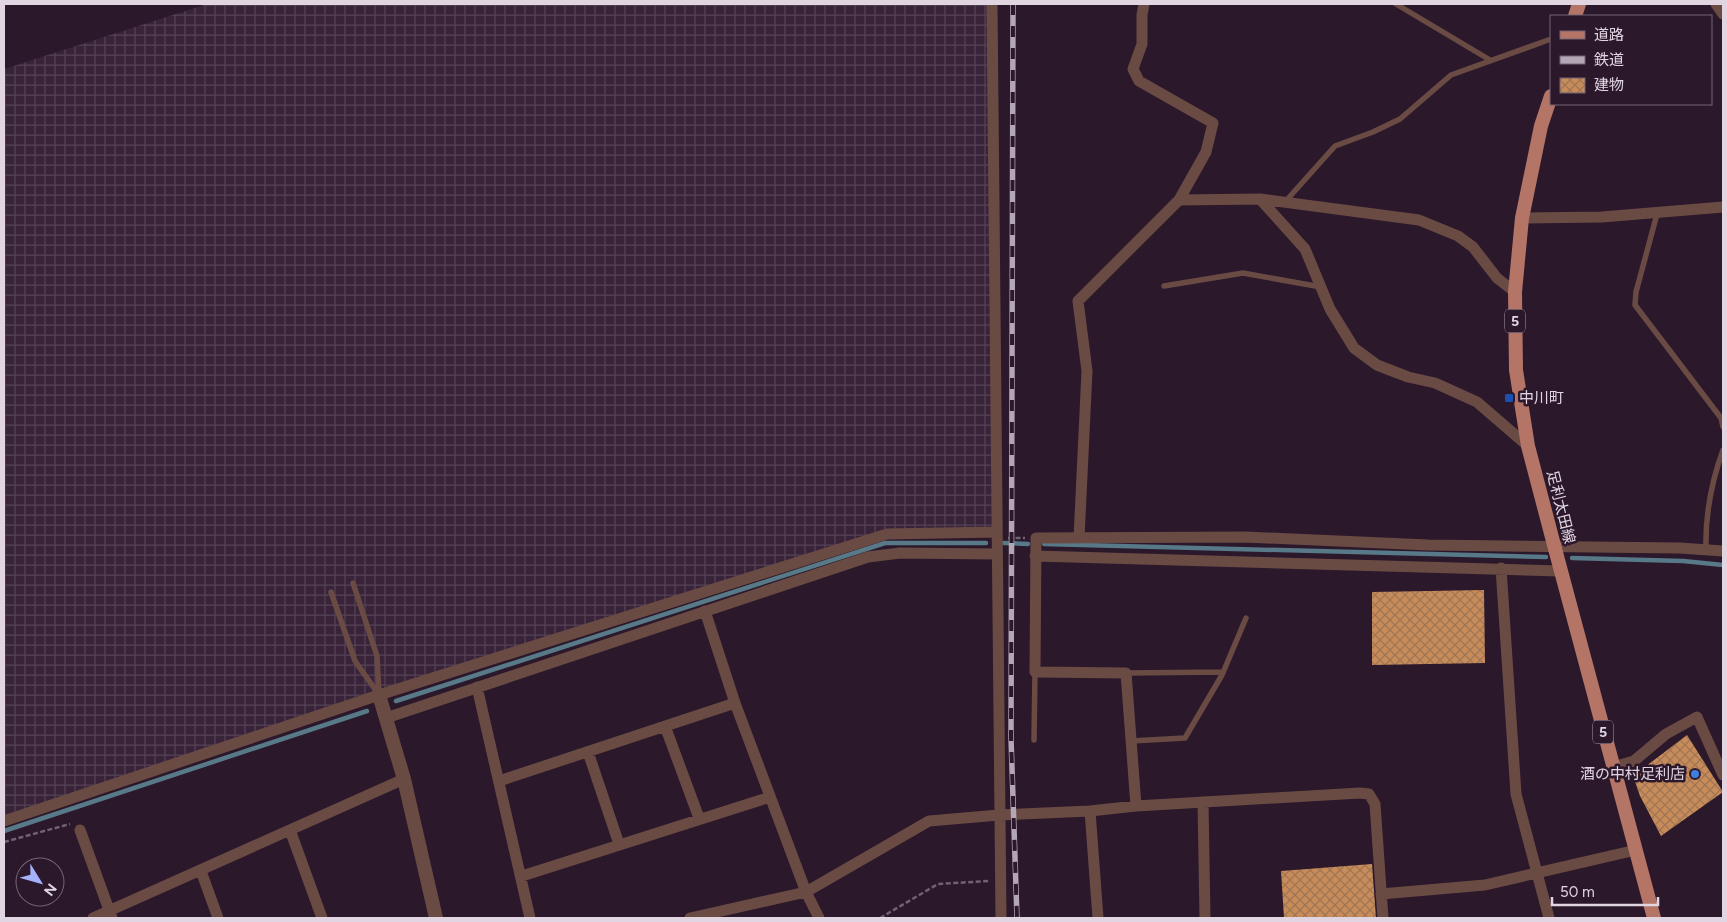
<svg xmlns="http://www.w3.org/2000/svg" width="1727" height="922" viewBox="0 0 1727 922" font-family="Figtree,'Noto Sans JP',sans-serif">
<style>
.industrial{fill:url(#industrial-grid)}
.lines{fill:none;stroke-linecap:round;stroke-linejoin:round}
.stream{stroke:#587987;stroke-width:4.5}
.building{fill:url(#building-cross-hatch)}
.path{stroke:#716171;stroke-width:2.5;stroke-dasharray:5 2.5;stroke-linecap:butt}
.service{stroke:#6a4b44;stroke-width:5.5}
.minor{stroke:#6a4b44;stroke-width:11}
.tertiary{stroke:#6a4b44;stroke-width:14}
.primary{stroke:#b47466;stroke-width:14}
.rail-casing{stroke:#b4a6b4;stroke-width:5.5}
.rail{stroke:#2b182b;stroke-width:4;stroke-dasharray:11;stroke-linecap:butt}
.transit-dot{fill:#1a4fb4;stroke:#2b182b;stroke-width:2}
.shop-dot{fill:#3f7fe0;stroke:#2b182b;stroke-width:2}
.labels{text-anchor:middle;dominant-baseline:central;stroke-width:5;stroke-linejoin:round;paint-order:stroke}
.shield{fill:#2b182b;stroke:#aa9caa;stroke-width:1}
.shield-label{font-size:14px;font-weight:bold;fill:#e1d5e1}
.poi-label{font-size:15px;fill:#e1d5e1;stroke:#2b182b;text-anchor:start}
.street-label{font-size:15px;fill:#e1d5e1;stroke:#2b182b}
</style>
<defs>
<pattern id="industrial-grid" width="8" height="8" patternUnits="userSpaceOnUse" patternTransform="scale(1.25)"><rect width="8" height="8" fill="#392339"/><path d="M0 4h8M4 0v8" fill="none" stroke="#554255"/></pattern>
<pattern id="building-cross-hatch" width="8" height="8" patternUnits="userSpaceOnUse" patternTransform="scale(1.25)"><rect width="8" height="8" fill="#c88c5a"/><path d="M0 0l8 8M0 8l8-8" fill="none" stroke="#a07553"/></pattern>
</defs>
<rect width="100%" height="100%" fill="#2b182b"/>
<path class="industrial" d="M207,4H992L997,532L887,534L4,821V69Z"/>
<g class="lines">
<path class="stream" d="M1004,543L1028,544
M1044,544L1546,557
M1572,558L1683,561L1723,565
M396,701L885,543H986
M4,831L367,711"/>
</g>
<path class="building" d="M1484,590L1485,663L1372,665V592Z
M1687,735L1723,792L1661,836L1640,796L1633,776Z
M1372,864L1376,918H1284L1281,871Z"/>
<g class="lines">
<path class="path" d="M1008,538H1025
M4,842L70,824
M880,918L938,884L989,881"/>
<path class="service" d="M1396,4L1490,60
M1284,203L1335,146L1373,132L1400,119L1451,75L1551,39
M1657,214L1636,292L1635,305L1721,418L1723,427
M1164,286L1243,273L1321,287
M1706,550C1705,514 1711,483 1723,450
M353,583L377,656L379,695
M331,592L355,661L379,695
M1126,673L1223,672
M1034,740L1035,672
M1131,741L1185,738L1222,675L1246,618"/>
<path class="minor" d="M992,4L1001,918
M1716,4L1723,14
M1260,199L1419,220L1458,236L1473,247L1497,278L1515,292
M1179,200L1260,199L1305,249L1330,309L1354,348L1377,365L1408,377L1435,383L1477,402L1528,446
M1522,218L1602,217L1723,207
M1079,538L1087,371L1078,301L1179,200L1206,152L1213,123L1139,81L1133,69L1142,44V15L1144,4
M1035,556L1560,571
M1501,568L1516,794L1549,918
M705,611L735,703L806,892L929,821L999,815L1090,811L1136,806L1360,793L1369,794L1375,804L1383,918
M477,687L530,918
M386,718L868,557L900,553L996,554
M665,726L699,818
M588,752L619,844
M1613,767L1634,761L1666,734L1697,717L1723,775
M499,781L735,703
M1203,802L1205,918
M1136,806L1126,673L1035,672L1036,538L1245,537L1428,545L1680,548L1723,551
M1090,811L1098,918
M4,821L379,695L887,534L997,532
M80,830L112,918
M290,830L322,918
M201,871L218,918
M522,876L770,797
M1381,894L1485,885L1636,850
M93,918L404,779
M690,918L806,892L819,918"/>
<path class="tertiary" d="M379,695L404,779L436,918"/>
<path class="primary" d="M1575,16L1579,4
M1551,96L1541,126L1522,218L1515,292L1516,370L1528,446L1554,545L1654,918"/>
<g class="rail-casing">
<path id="rail" d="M1013,4L1011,738L1017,918"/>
</g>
<use href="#rail" class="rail"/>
</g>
<rect class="transit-dot" x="1504" y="393" width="10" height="10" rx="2.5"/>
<circle class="shop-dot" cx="1695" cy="774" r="5"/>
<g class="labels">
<g class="shield">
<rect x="1505" y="309.5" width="20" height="23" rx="4"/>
<rect x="1593" y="720.5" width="20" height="23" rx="4"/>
</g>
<g class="shield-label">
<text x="1515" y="321">5</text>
<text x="1603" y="732">5</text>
</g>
<g class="poi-label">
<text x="1519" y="398">中川町</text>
<text x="1685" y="774" text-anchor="end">酒の中村足利店</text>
</g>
<g class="street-label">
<text transform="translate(1561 507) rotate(76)">足利太田線</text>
</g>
</g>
<rect width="1727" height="922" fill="none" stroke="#e1d5e1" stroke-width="10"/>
<rect x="1550" y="15" width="162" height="90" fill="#2b182b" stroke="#746474"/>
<rect x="1560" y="31" width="25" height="8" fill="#b47466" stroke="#746474"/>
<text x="1594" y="40" font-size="15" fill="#e1d5e1">道路</text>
<rect x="1560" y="56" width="25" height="8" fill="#b4a6b4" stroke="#746474"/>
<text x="1594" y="65" font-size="15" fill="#e1d5e1">鉄道</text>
<rect x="1560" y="78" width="25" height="15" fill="url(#building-cross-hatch)" stroke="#746474"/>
<text x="1594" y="90" font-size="15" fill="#e1d5e1">建物</text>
<g transform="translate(40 882) rotate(127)"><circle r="24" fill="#2b182b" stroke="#746474"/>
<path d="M0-4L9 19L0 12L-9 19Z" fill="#a6b1fc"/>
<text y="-8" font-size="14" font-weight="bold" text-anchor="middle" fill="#e1d5e1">N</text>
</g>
<path d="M1552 897v8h106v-8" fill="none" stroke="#e1d5e1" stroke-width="2.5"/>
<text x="1560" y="897" font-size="15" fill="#e1d5e1" stroke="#2b182b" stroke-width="4" paint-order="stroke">50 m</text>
</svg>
